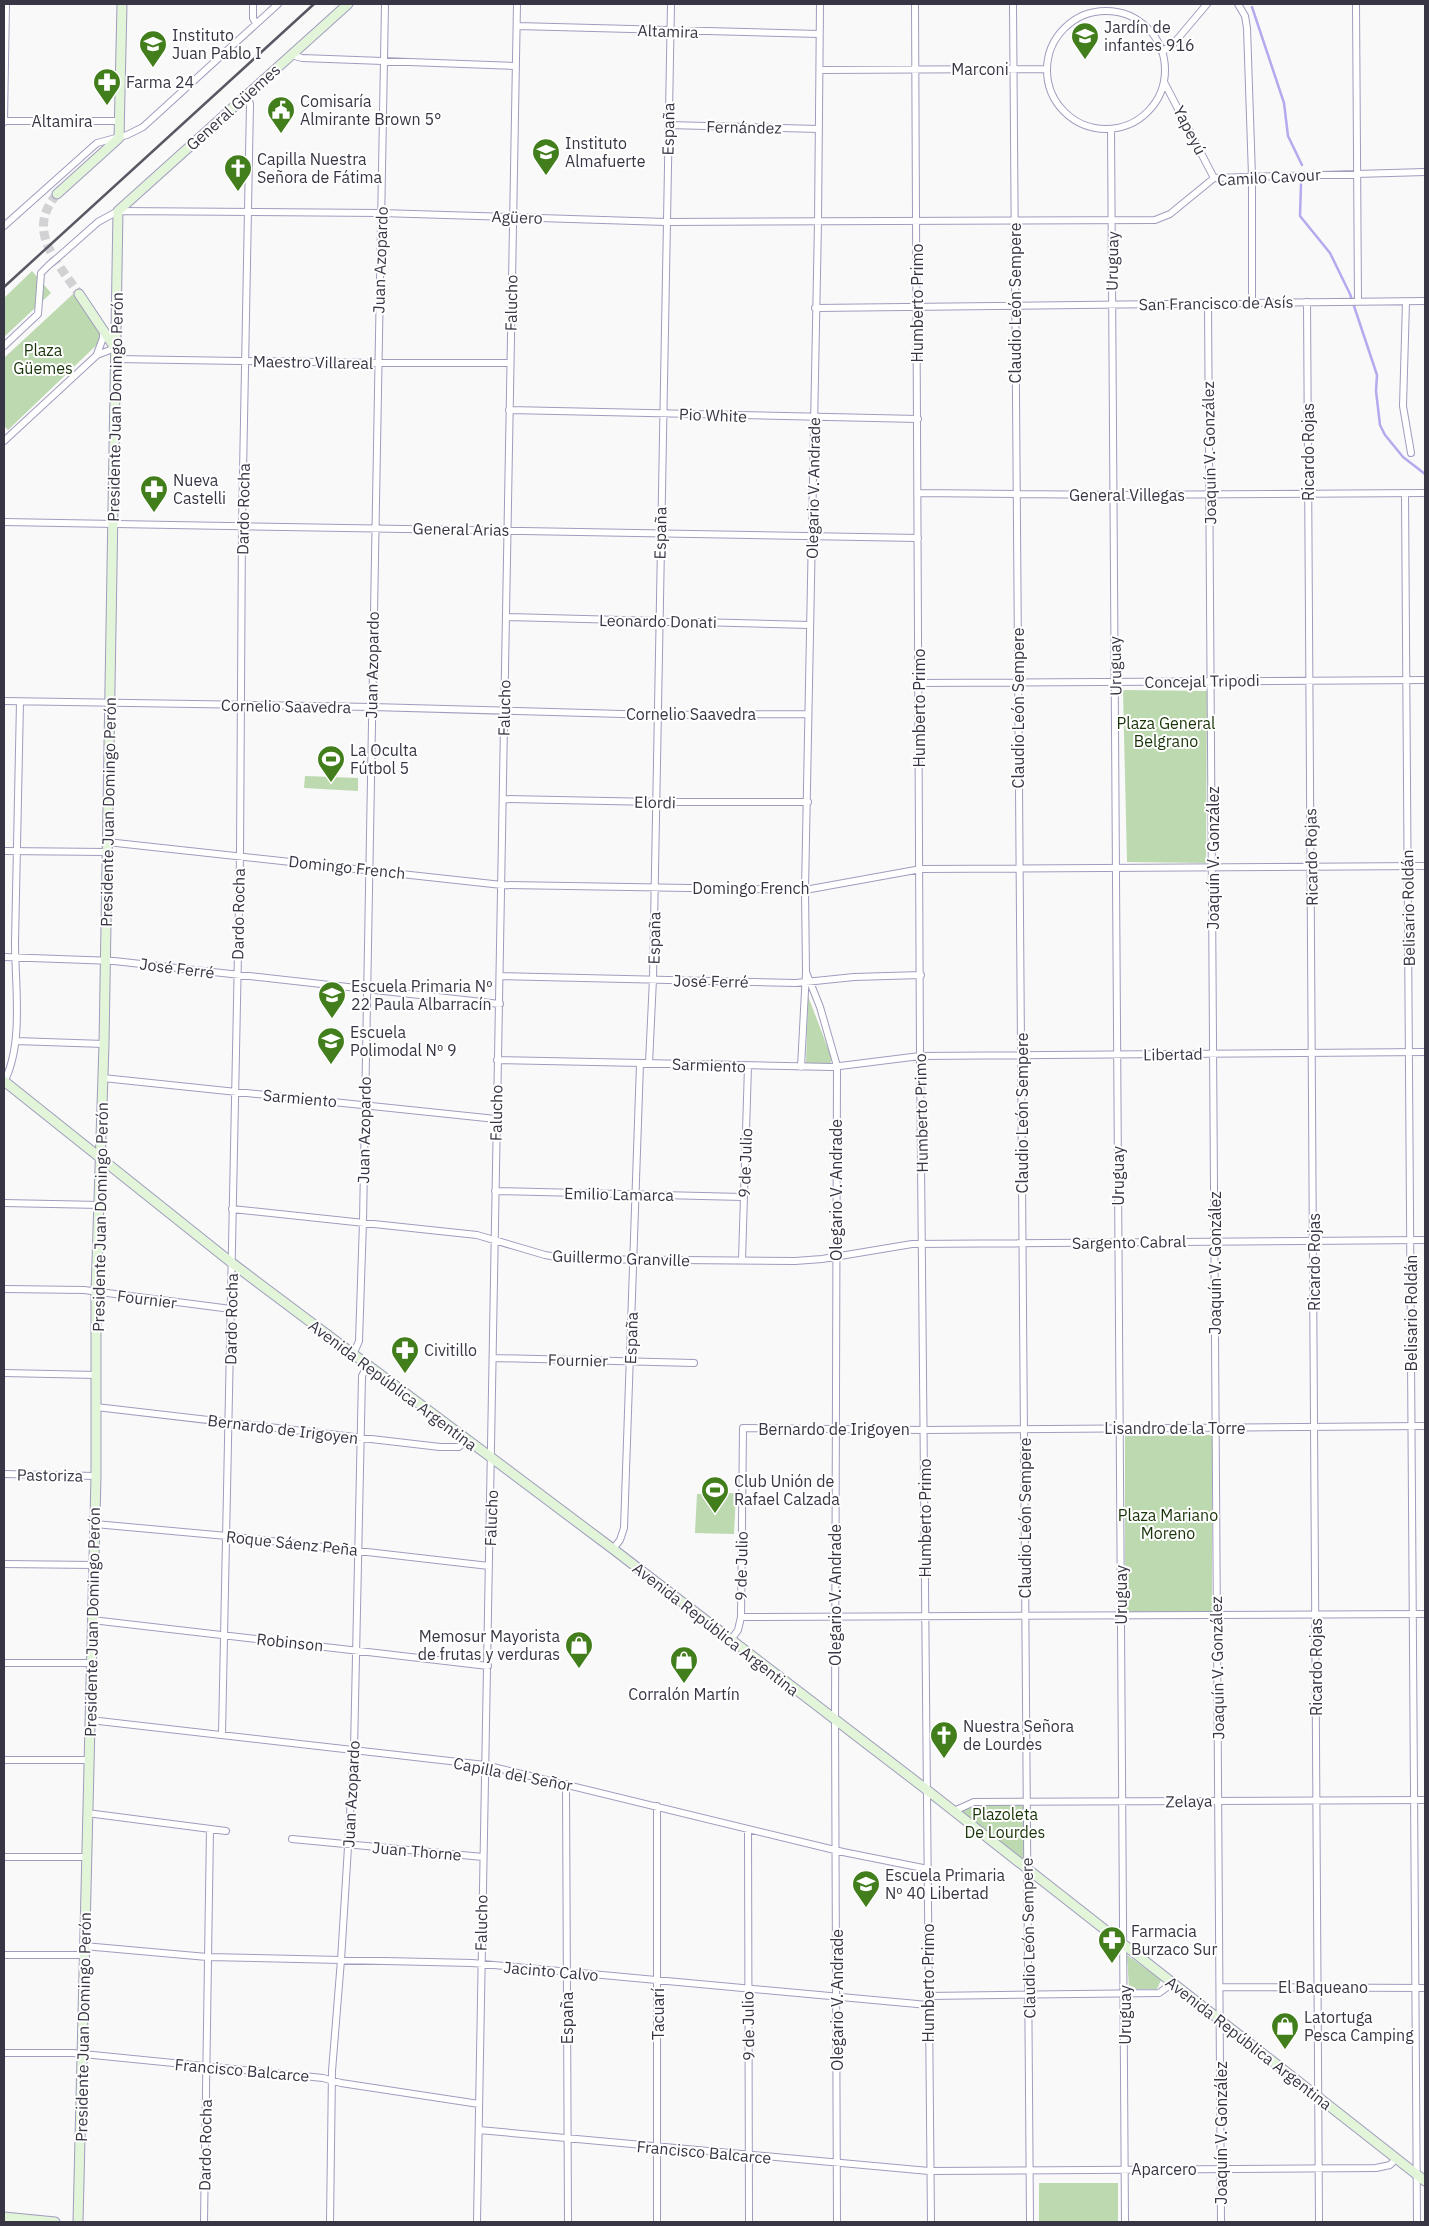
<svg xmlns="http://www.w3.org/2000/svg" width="1429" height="2226" viewBox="0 0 1429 2226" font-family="'IBM Plex Sans',sans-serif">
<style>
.green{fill:#bcd9af}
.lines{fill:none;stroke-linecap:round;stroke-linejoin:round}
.stream{stroke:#b4aaed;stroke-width:2.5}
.secondary-tunnel{stroke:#d2d2d5;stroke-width:9;stroke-dasharray:9 4.5;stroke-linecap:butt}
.street-casing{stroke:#a09cbe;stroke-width:8}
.secondary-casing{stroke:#a09cbe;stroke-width:11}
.street{stroke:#fff;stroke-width:6}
.secondary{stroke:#e2f5d9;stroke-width:9}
.rail{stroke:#595762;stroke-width:2.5}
.street-bridge-casing{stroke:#a09cbe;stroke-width:8;stroke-linecap:butt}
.street-bridge{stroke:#fff;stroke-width:6}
.labels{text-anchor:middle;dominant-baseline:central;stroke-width:4;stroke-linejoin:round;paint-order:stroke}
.poi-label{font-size:16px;fill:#383644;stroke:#fff;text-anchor:start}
.street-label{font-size:16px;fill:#383644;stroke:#fff}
.park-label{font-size:16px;fill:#193408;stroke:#fff}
</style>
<rect width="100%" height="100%" fill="#f9f9f9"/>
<path class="green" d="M32,271L51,293L4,337V298Z
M73,294L105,337L8,430L4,426V358Z
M1123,690L1207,691L1206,863L1127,862Z
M305,776L358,778V791L304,788Z
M808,996L832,1059L830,1064L806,1063Z
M1212,1435V1612L1125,1613V1436Z
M736,1493L734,1534L695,1533L697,1494Z
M1027,1802V1869L954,1811L968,1804Z
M1127,1955L1161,1980L1157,1989H1129Z
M1039,2183H1118V2222H1039Z"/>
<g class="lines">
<path class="stream" d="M1252,7L1284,103L1288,136L1302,165
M1301,184L1300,216L1330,253L1350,294L1377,375L1376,391L1380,425L1385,435L1403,457L1425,474"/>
<path class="secondary-tunnel" d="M57,194C25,231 57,261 79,294"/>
<g class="street-casing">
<path id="street" d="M253,4V18L256,24
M915,4L920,1056L931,2222
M1013,4L1030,2222
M1238,4L1245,16L1247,28L1252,176V303
M1356,4L1358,301
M1047 70a59 59 0 1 1 118 0a59 59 0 1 1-118 0Z
M517,26L819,34
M1162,52L1174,43L1207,4
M291,55L302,58L516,66
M820,70L1046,69
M1164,82L1214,178
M4,121H119
M4,122L6,4
M668,125L819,129
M1111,129L1125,2222
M4,226L97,143L127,135L143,127L278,4
M63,253L98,222L118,211L381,213L666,222L1155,220L1170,214L1214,178L1425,172
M1307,302L1319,2222
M1406,302L1403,406L1411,453
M1208,304L1221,2222
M815,308L1425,301
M4,346L38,314L41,273L49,265
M97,354L103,338V330
M116,359L377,363H510
M509,410L918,419
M4,441L97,355L115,348
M918,493L1113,495L1425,493
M1405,493L1417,2222
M4,522L918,538
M507,617L809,625
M918,683L1425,680
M4,701L372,707L657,715L808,714
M503,799L656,802H808
M107,842L502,885L805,890L921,869L1425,866
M4,851L107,852
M4,957L114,961L500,1004
M806,972L820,1007L837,1066L835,1720L837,2222
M500,976L796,983L854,977L921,975
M16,1041L104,1044
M497,1060L832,1067L920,1056L1425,1052
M649,1063L653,979L671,4
M801,1067L806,972L805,890L818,222L820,4
M103,1078L496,1119
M4,1082C24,1044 15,985 15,942C16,862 18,782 20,702
M495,1191L743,1197
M4,1203L100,1205
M232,1209L477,1235L545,1255L568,1259L795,1261L822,1259L912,1244L1425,1240
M742,1260L748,1066
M4,1289L84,1290L231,1309
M353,1355L359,1341L363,1222L385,4
M493,1358L694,1363
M4,1373L97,1375
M96,1407L440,1447H459L466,1440
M4,1474L96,1476
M95,1524L227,1536L489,1566
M613,1549L620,1540L624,1528L640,1064
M4,1564L94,1565
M741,1617L1425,1614
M92,1620L488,1666
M731,1640L738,1630L741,1617L743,1428L924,1430L1425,1426
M4,1663H91
M90,1720L485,1765L843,1852L928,1869
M222,1735L240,856L242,526L250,104L247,94
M4,1760H88
M566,1784L568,2222
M657,1806V2222
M954,1811L974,1802L1425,1800
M87,1813L226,1831
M748,1829L749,2222
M292,1839L483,1857
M4,1857H86
M84,1946L207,1957L472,1963L928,2005
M4,1955H84
M1221,1987L1425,1988
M928,1996L1159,1993L1173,1983
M4,2053H73L323,2078L341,2083L479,2104
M479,2130L929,2171L1376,2168L1390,2165L1396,2159
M204,2222L210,1829
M330,2222L332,2071L341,1960L354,1750L362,1376L367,1366
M477,2222L517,4"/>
</g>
<g class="secondary-casing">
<path id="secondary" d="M57,194L119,138L122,4
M79,294L115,348
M4,1081L232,1263L613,1549L927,1790L1425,2181
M4,2217L55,2222
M78,2222L96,1476V1292L104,1044L118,211L348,4"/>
</g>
<use href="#street" class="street"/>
<use href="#secondary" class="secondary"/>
<path class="rail" d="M4,287L314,4"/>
<g class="street-bridge-casing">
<path id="street-bridge" d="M49,265L63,253"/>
</g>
<use href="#street-bridge" class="street-bridge"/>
</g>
<defs>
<g id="school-pin" transform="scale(1.4375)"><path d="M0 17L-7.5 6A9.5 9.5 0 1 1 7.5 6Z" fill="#427e1b" stroke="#fff"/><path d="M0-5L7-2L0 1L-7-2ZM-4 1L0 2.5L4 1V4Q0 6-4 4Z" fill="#fff"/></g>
<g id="pharmacy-pin" transform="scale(1.4375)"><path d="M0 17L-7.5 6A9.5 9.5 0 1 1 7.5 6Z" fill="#427e1b" stroke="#fff"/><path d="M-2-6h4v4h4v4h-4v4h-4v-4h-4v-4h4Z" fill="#fff"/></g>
<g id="civic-pin" transform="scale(1.4375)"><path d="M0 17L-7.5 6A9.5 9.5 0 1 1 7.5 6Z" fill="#427e1b" stroke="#fff"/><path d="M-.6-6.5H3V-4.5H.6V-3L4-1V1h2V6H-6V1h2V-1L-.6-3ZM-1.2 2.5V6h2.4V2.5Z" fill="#fff"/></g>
<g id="church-pin" transform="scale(1.4375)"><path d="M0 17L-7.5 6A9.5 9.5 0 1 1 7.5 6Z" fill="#427e1b" stroke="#fff"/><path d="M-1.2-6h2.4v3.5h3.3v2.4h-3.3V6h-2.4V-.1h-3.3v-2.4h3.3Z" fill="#fff"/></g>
<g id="stadium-pin" transform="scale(1.4375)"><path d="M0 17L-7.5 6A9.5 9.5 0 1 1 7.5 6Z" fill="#427e1b" stroke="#fff"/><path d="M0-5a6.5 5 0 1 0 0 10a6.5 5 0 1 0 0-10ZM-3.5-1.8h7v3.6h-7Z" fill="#fff"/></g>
<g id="shop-pin" transform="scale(1.4375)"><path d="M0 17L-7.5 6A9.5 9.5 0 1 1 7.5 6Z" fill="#427e1b" stroke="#fff"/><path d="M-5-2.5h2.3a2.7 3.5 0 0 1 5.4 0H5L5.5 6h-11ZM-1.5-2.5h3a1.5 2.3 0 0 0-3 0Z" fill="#fff"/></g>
</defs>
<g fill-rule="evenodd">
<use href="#school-pin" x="1085" y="36"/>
<use href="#school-pin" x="153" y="44"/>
<use href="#pharmacy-pin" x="107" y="82"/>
<use href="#civic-pin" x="281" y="110"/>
<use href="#school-pin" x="546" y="152"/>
<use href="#church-pin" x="238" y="168"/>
<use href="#pharmacy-pin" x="154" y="489"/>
<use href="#stadium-pin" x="331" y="759"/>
<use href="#school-pin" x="332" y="995"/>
<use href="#school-pin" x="331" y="1041"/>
<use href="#pharmacy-pin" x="405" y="1350"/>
<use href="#stadium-pin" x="715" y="1490"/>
<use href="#shop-pin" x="579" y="1645"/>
<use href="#shop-pin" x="684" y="1660"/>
<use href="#church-pin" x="944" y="1735"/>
<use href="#school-pin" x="866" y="1884"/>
<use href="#pharmacy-pin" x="1112" y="1940"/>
<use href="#shop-pin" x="1285" y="2026"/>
</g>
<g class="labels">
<g class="poi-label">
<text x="1104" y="27">Jardín de<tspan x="1104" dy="18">infantes 916</tspan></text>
<text x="172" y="35">Instituto<tspan x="172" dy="18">Juan Pablo I</tspan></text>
<text x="126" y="82">Farma 24</text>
<text x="300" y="101">Comisaría<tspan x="300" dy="18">Almirante Brown 5°</tspan></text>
<text x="565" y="143">Instituto<tspan x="565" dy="18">Almafuerte</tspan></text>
<text x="257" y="159">Capilla Nuestra<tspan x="257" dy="18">Señora de Fátima</tspan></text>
<text x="173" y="480">Nueva<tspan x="173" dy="18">Castelli</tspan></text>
<text x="350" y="750">La Oculta<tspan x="350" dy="18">Fútbol 5</tspan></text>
<text x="351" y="986">Escuela Primaria Nº<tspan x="351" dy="18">22 Paula Albarracín</tspan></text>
<text x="350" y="1032">Escuela<tspan x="350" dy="18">Polimodal Nº 9</tspan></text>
<text x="424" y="1350">Civitillo</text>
<text x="734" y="1481">Club Unión de<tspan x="734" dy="18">Rafael Calzada</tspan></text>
<text x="560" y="1636" text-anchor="end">Memosur Mayorista<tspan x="560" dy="18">de frutas y verduras</tspan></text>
<text x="684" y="1694" text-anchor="middle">Corralón Martín</text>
<text x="963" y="1726">Nuestra Señora<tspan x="963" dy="18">de Lourdes</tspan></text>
<text x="885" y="1875">Escuela Primaria<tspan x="885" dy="18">Nº 40 Libertad</tspan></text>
<text x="1131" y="1931">Farmacia<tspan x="1131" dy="18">Burzaco Sur</tspan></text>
<text x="1304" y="2017">Latortuga<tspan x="1304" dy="18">Pesca Camping</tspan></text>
</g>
<g class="street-label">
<text transform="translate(668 31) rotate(2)">Altamira</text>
<text x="980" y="69">Marconi</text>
<text transform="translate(233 107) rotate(-42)">General Güemes</text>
<text x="62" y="121">Altamira</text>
<text transform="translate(744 127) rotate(1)">Fernández</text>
<text transform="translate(668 129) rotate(-89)">España</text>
<text transform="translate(1190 130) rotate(63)">Yapeyú</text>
<text transform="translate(1269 177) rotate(-3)">Camilo Cavour</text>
<text transform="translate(517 217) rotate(2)">Agüero</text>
<text transform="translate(380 260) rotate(-88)">Juan Azopardo</text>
<text transform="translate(1112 261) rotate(-89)">Uruguay</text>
<text transform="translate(511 303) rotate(-89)">Falucho</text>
<text transform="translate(917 303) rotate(-90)">Humberto Primo</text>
<text transform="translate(1015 303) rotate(-90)">Claudio León Sempere</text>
<text transform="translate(1216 303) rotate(-1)">San Francisco de Asís</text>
<text transform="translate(313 362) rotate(1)">Maestro Villareal</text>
<text transform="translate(115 407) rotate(-89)">Presidente Juan Domingo Perón</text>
<text transform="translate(713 415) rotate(2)">Pio White</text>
<text transform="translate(1308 452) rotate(-90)">Ricardo Rojas</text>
<text transform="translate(1209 453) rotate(-91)">Joaquín V. González</text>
<text transform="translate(813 488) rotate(-89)">Olegario V. Andrade</text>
<text x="1127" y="495">General Villegas</text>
<text transform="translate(243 509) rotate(-89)">Dardo Rocha</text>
<text transform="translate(461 529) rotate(1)">General Arias</text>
<text transform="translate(660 533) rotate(-89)">España</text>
<text transform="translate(658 621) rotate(1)">Leonardo Donati</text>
<text transform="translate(372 665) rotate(-89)">Juan Azopardo</text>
<text transform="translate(1115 666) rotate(-91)">Uruguay</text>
<text transform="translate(1202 681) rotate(-1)">Concejal Tripodi</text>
<text transform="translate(286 706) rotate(1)">Cornelio Saavedra</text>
<text transform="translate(504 708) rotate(-89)">Falucho</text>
<text transform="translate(919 708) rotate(-90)">Humberto Primo</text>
<text transform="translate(1018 708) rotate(-90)">Claudio León Sempere</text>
<text x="691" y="714">Cornelio Saavedra</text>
<text transform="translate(655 802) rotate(1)">Elordi</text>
<text transform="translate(108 812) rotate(-89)">Presidente Juan Domingo Perón</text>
<text transform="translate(1311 857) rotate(-91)">Ricardo Rojas</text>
<text transform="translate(1213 858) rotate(-90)">Joaquín V. González</text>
<text transform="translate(347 867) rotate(6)">Domingo French</text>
<text x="751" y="888">Domingo French</text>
<text transform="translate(1408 908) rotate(-91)">Belisario Roldán</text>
<text transform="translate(238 914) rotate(-89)">Dardo Rocha</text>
<text transform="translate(654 938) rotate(-89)">España</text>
<text transform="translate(177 968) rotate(7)">José Ferré</text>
<text transform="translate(711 981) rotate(1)">José Ferré</text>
<text transform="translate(1173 1054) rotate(-1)">Libertad</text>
<text transform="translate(709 1065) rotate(2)">Sarmiento</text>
<text transform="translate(300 1098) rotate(5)">Sarmiento</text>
<text transform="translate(496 1113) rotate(-89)">Falucho</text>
<text transform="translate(921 1113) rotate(-91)">Humberto Primo</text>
<text transform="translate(1022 1113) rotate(-90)">Claudio León Sempere</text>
<text transform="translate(364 1130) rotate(-89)">Juan Azopardo</text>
<text transform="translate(745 1163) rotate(-88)">9 de Julio</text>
<text transform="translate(1118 1176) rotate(-90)">Uruguay</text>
<text transform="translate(836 1190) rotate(-90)">Olegario V. Andrade</text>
<text transform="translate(619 1194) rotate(1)">Emilio Lamarca</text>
<text transform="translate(100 1217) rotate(-89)">Presidente Juan Domingo Perón</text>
<text transform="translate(1129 1242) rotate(-1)">Sargento Cabral</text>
<text transform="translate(621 1258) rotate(2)">Guillermo Granville</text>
<text transform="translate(1314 1262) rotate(-90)">Ricardo Rojas</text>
<text transform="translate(1215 1263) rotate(-90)">Joaquín V. González</text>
<text transform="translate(147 1299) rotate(7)">Fournier</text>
<text transform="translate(1411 1313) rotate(-90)">Belisario Roldán</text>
<text transform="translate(231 1319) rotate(-89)">Dardo Rocha</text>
<text transform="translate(631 1338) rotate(-88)">España</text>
<text transform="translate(578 1360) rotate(1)">Fournier</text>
<text transform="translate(393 1385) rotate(37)">Avenida República Argentina</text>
<text x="1175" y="1428">Lisandro de la Torre</text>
<text transform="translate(283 1429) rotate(7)">Bernardo de Irigoyen</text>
<text x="834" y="1429">Bernardo de Irigoyen</text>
<text transform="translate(50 1475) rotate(1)">Pastoriza</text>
<text transform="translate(491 1518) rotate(-88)">Falucho</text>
<text transform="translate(925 1518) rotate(-90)">Humberto Primo</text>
<text transform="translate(1025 1518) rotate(-90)">Claudio León Sempere</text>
<text transform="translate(292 1543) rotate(6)">Roque Sáenz Peña</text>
<text transform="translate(741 1566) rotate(-89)">9 de Julio</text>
<text transform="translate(835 1595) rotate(-90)">Olegario V. Andrade</text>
<text transform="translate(1121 1595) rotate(-90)">Uruguay</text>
<text transform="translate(92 1622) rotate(-89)">Presidente Juan Domingo Perón</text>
<text transform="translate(716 1629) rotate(38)">Avenida República Argentina</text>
<text transform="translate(290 1642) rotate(6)">Robinson</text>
<text transform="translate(1316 1667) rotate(-90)">Ricardo Rojas</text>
<text transform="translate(1217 1668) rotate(-91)">Joaquín V. González</text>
<text transform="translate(513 1774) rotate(11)">Capilla del Señor</text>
<text transform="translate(351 1794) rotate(-87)">Juan Azopardo</text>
<text transform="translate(1189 1801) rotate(-1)">Zelaya</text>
<text transform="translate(417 1851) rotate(5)">Juan Thorne</text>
<text transform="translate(481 1923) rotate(-89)">Falucho</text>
<text transform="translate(1028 1938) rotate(-91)">Claudio León Sempere</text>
<text transform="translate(551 1971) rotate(5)">Jacinto Calvo</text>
<text transform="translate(928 1983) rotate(-90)">Humberto Primo</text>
<text x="1323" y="1987">El Baqueano</text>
<text transform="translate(837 2000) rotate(-90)">Olegario V. Andrade</text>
<text transform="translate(658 2014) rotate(-90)">Tacuarí</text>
<text transform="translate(1125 2015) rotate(-90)">Uruguay</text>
<text transform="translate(567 2018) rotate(-90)">España</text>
<text transform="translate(748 2026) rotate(-91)">9 de Julio</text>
<text transform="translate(83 2027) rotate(-89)">Presidente Juan Domingo Perón</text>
<text transform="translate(1249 2043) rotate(38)">Avenida República Argentina</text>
<text transform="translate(242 2070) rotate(5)">Francisco Balcarce</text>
<text transform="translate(1221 2133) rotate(-90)">Joaquín V. González</text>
<text transform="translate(205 2145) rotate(-89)">Dardo Rocha</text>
<text transform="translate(704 2152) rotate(5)">Francisco Balcarce</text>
<text x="1164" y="2169">Aparcero</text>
</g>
<g class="park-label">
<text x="43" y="350">Plaza<tspan x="43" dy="18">Güemes</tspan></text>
<text x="1166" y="723">Plaza General<tspan x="1166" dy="18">Belgrano</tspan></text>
<text x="1168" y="1515">Plaza Mariano<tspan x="1168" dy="18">Moreno</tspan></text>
<text x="1005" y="1814">Plazoleta<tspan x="1005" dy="18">De Lourdes</tspan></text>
</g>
</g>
<rect width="1429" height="2226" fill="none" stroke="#383644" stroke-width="10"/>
</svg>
